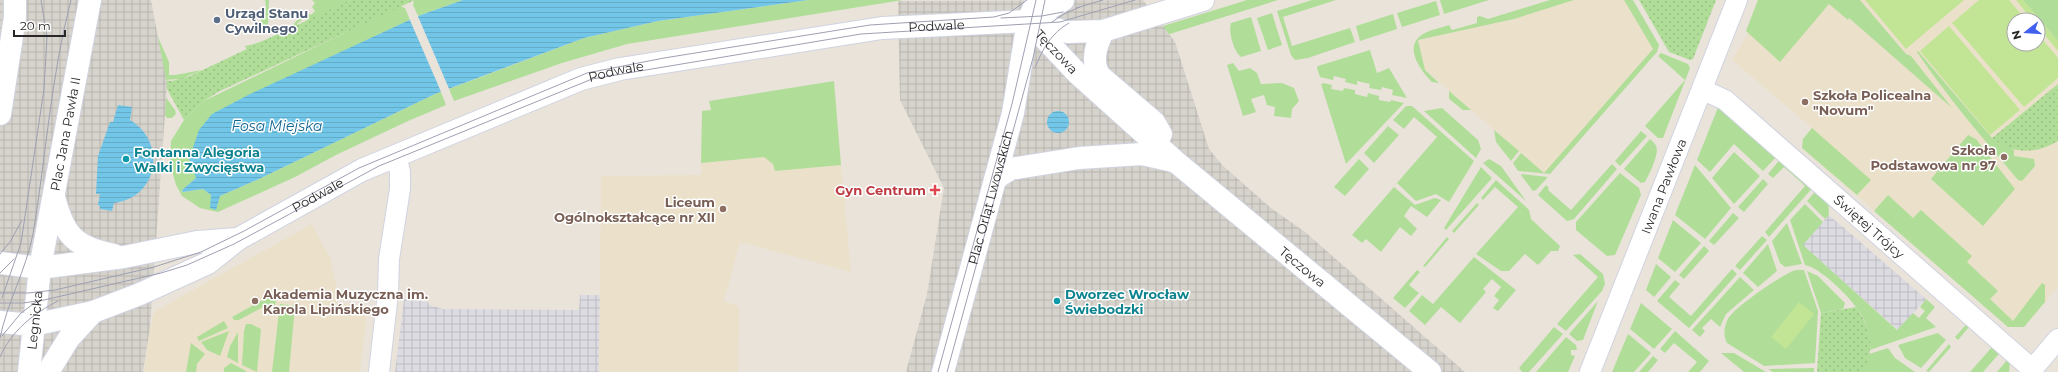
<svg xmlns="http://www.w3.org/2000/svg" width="2058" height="372" viewBox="0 0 2058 372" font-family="Montserrat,sans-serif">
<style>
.industrial{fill:url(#industrial-grid)}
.education{fill:#ebe1ca;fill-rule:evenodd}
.grass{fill:#b0de99}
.park{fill:url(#park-dots)}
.pitch{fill:#c2e595}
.plaza{fill:url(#plaza-grid)}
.water{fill:url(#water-rules)}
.pier{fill:#eae3da}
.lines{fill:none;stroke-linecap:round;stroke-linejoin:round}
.street-casing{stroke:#d0d3e1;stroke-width:22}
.secondary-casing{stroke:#d0d3e1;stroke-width:24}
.street{stroke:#fff;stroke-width:20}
.secondary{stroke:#fff;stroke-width:22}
.tram{stroke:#9ea0b2;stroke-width:1}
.service-dot{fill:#5c6f8a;stroke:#fff;stroke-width:1.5}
.education-dot{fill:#8d6e63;stroke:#fff;stroke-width:1.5}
.culture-dot{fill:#0f9aa8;stroke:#fff;stroke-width:1.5}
.health-dot{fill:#e0444e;stroke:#fff;stroke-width:1.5}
.labels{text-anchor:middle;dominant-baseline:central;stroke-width:3;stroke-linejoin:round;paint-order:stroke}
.service-label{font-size:13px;font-weight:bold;fill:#4e5e75;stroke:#fff;text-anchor:start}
.street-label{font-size:13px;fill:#282828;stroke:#fff}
.education-label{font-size:13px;font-weight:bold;fill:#785e54;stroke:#fff;text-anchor:start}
.culture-label{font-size:13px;font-weight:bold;fill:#0d838f;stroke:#fff;text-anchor:start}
.health-label{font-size:13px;font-weight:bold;fill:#be3a42;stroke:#fff;text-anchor:end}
.water-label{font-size:14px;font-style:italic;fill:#146490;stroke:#fff}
</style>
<defs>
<pattern id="industrial-grid" width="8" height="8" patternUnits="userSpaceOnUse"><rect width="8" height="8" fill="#dddbe2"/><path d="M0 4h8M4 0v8" fill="none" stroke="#bebcc2"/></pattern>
<pattern id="park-dots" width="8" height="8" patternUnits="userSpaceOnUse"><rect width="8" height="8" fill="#b0de99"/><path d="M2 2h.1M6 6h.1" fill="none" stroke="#97be84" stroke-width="1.8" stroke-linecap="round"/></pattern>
<pattern id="plaza-grid" width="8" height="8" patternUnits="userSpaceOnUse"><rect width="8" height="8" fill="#d6d3cd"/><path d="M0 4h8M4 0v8" fill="none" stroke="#b8b5b0"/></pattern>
<pattern id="water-rules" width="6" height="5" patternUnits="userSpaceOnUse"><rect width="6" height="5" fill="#72c7e8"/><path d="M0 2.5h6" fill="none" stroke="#63abc7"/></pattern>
</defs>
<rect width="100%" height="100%" fill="#eae3da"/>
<path class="industrial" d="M1829,215L1926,299L1898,330L1802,245Z
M580,295H600L599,372H395L404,299L428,302L429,305L443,309L579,310Z"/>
<path class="education" d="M1574,0H1624L1653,49L1544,173L1425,70L1418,40L1514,19Z
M1758,0H2030L2058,34V287L2024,327H2008L1802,148L1803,139L1812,128L1732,60L1748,33L1746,31ZM2014,20H2038V44H2014Z
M834,89L851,272L740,242L724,301L739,306L738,372H599L601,176L701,175L702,111Z
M312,224L331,260L337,290L336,303L368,306L360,372H144L150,328L153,322L152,317L157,309L164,308L166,305Z"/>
<path class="grass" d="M265,0H269L268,25L262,27L260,13L266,7Z
M312,0H350L308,21L300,17L301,12L305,11L311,15L315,11L312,7L315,3Z
M414,0H463L418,16L413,5Z
M808,0H903L627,44L562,63L454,101L449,89L584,38L658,21Z
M1247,0H1278L1141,43L1131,36Z
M1312,0H1336L1283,17L1292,46L1350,28L1355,42L1308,58L1295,60L1291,55L1277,11Z
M1440,0H1489L1444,14Z
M1550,0H1574L1514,19L1418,40L1425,70L1439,83L1432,82C1421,71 1401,45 1425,33C1432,29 1441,28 1449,25L1452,30L1477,23V17L1480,16L1488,19Z
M1624,0H1633L1659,45L1657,52L1550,174L1518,171L1513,163L1521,153L1544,173L1653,49Z
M1758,0H1860L1906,54L1911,56L1952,108L1849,18L1848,20L1829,4L1780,62L1746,31Z
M2023,0H2058V41Z
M1436,1L1440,15L1402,27L1397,13Z
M400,6L405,8L410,20L231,104L196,178L182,190L183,192L203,189L211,195L220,196L259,179L435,94L441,92L446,105L408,121L336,155L295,177L218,212L200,208L182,196L176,185L170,164L171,141L184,120L204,101Z
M1272,13L1282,45L1268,50L1257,18Z
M1393,14L1397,29L1360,41L1356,26Z
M1251,17L1261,51L1241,57C1234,52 1228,32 1231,23Z
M299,18L302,20L297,24L298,26L247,50L245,46C259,44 291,30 299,18Z
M158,37L169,62V75H175L202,70L181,79L162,80L147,40Z
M1370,50L1377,73L1389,68L1407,98L1392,95L1393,90L1382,87L1381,90L1369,88L1370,84L1357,81V85L1345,82L1346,79L1334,76L1333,80L1320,77L1317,68L1318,66Z
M1918,51L1992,138L2014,150V156L2034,159L2035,166L2022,181L2018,180C1983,138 1947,97 1917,52Z
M1661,53L1688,64L1690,68L1663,138H1658L1645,126L1685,80L1658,56Z
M1233,63L1239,71L1250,68L1257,73L1261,84L1282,83L1294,88L1299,101L1292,109L1291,118L1274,116L1275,107L1267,105L1264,95L1251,99L1256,112L1243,116L1227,65Z
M834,81L841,165L775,171L773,164L764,157L701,163L702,111L711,110L709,101Z
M1324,83L1332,85L1331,89L1343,91L1344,88L1355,90V94L1367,97L1368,93L1379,96V100L1390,102L1391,100L1404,103L1346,164L1321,84Z
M1449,91L1471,110H1463L1449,99Z
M165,96L175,110L176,114L172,118H167L160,108Z
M1719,105L1780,153L1763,171L1734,144L1710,172L1697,160Z
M1406,106H1412L1474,161L1449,202L1436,194L1416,201L1397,183L1437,137L1414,117L1404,129L1393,120Z
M1442,108L1478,140L1481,149L1476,158L1424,111Z
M1388,126L1399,135L1374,163L1364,153Z
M1812,128L1871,180L1857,195L1802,148L1803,139Z
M1494,130L1519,151L1511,161L1496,142Z
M1641,131L1647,136L1620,166L1615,161Z
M1968,135L1976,139L2015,189L1983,226L1931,179Z
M1650,139C1652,141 1655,143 1656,146C1660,153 1649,175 1645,182L1641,183L1624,169Z
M1734,152L1760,176L1734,204L1712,178Z
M1783,156L1816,184L1769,237L1765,232L1805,186L1784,167L1773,178L1768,174Z
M1359,159L1369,169L1345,196L1334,187Z
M1489,159L1501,166L1526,201L1483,163Z
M1612,164L1617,169L1574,219L1567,221L1538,195L1546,185L1549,188L1548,190L1571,210Z
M1695,165L1731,208L1705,239L1675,215Z
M1481,167L1492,178L1446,230L1444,228Z
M1620,173L1639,188L1641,195L1615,255L1607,256L1576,230V222Z
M1522,174L1548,177L1536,190L1533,191L1521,175Z
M1763,179L1768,184L1744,212L1738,207Z
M1496,180L1525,206L1529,210L1531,219L1560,246L1558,251H1551L1538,265L1525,254L1509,271H1501L1476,254L1518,207L1495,187L1483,200L1481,198Z
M1394,187L1415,205L1435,198L1441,200L1427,217L1411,206L1404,216L1417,229L1411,236L1400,227L1381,252L1366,239L1362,243L1352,235Z
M1819,187L1828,196L1829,215L1825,219L1807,201Z
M1888,195L1913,218L1921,210L1972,256L1967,262L1998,291L1990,299L2013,321L2042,283L2045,285V302L2024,327H2008L1874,211Z
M1477,203L1479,205L1454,233L1452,231Z
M1805,204L1823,222L1803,245L1897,330L1913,313L1919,318L1925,311L1920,307L1926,299L1935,307L1926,318L1936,327L1870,350C1871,340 1867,322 1861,314C1852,299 1821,268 1805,265L1790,220Z
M1733,213L1739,218L1714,245L1709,241Z
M1673,220L1701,243L1675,272L1658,258Z
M1787,223L1802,264L1785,267L1780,263L1772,241Z
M1762,236L1767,240L1740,270L1735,266Z
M1447,237L1449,239L1425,267L1423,266Z
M1768,244L1777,271L1758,287L1743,273Z
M1704,246L1709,251L1684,279L1679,275Z
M1580,254L1603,274L1605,284L1602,291L1566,331L1557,324L1598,277L1573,255Z
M1474,257L1516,290L1498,311L1493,308L1499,300L1494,296L1501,287L1492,279L1483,289L1486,292L1460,323L1441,307L1425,325L1409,311L1422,295L1433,304Z
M1656,264L1671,277L1654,297L1646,290Z
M1732,269L1737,274L1689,328L1657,301L1675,280L1680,284L1669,297L1691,316Z
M1417,270L1420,272L1409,285L1419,293L1405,308L1393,298Z
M1796,270H1804L1818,311L1815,363L1764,366L1727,343C1723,335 1724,326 1728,319C1733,308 1784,273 1796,270Z
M1807,271L1818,276L1845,303L1843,309L1821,313Z
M1740,277L1754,290L1726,314L1720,327L1711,319L1702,328L1705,331L1700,337L1692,330Z
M277,292L275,306H265L239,320H234L232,317Z
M1598,301L1583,340L1577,341L1569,334Z
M1641,303L1672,329L1654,349L1630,329Z
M280,304L295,306L289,372H272Z
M1971,319L2004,348L1983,372H1970L1992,347L1969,327L1958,340L1955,337Z
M224,321L228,328L199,341L197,337Z
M246,324H251L261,329L257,372L242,365L244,331Z
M1554,327L1563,334L1529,372H1522L1519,368Z
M229,331L220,356L207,350L201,342Z
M1675,331L1709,361L1700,372H1688L1697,362L1674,343L1665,353L1660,349Z
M238,332V363L227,357L230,346Z
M1938,333L1946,340L1921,368L1905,358L1898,345Z
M1628,334L1651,353L1634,372H1612Z
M1566,337L1576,345L1577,350H1571V355L1575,356L1568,372H1536Z
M191,343L205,354L197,364L196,372H186Z
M1949,344L1951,347L1929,372L1926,371Z
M1888,348L1895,358L1915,372H1862L1869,354Z
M1721,353H1734L1766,372H1744Z
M1653,356L1658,360L1648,372H1639Z
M2007,360L2010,362L2009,372H1997Z
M231,363L246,371V372H224V368Z
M1814,368V372H1773L1768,369Z"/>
<path class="park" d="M350,0H415L218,92L204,101L184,120L162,80L172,81L190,76Z
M1639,0H1716L1693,59L1690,60L1669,52Z
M2058,84V141C2036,154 2013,155 1992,138Z
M1856,307C1871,327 1876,350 1862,372H1817L1821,313Z"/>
<path class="pitch" d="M1865,0H1964L1906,49Z
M1979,0H2009L2026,20H2014V44H2038V34L2058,58V78L2024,107L1952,23Z
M2016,0H2023L2058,41V51L2038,27V20H2032Z
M1949,26L2020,110L1990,135L1920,51Z
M1799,302L1814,314L1786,349L1771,337Z"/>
<path class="plaza" d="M0,0H151L167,85L150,328L143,372H0Z
M1143,0L1175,42L1209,149L1222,165L1271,208L1305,232L1465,372H906L927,294L944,188L900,100L898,1Z"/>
<path class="water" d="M463,0H808L658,21L584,38L435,94L259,179L220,196L216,210L210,208L211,195L203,189L183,192L182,190L196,178L189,159L199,130L212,114L250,94L418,16Z
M118,105L132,107L130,120C167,142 159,197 114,203L112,211L100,209V206L98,205L100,194H96L98,156L110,122H113Z
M1047 122a11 11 0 1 1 22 0a11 11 0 1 1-22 0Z"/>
<path class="pier" d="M417,14L450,91L442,94L409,18Z"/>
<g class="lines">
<g class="street-casing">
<g id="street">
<path id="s1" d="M1703,90L1725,100L2032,369"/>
<path d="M379,372L388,293L389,259L400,189V172L396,155"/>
<path id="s2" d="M1590,372L1737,0"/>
<path d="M2030,372L2058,339"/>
</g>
</g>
<g class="secondary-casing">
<g id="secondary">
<path id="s3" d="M1028,21L1077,73L1176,162L1430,372"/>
<path d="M1028,21L1063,0"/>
<path d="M1103,31C1096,46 1091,60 1099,75L1154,122L1161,134"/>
<path d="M0,114L15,17V0"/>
<path d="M995,179L1010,169L1079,158L1142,154L1173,161"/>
<path d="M54,197C64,235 74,247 114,255"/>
<path d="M0,263L40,268L124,257L197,242L238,239"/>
<path id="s4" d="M0,322L33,325L93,312L140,294L208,263L238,239L362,170L581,79L620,69L882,28L1028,21L1067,32L1103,31L1203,0"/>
<path id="s5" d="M29,372L40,268L90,0"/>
<path d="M48,372L69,338L93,312"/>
<path id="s6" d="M943,372L1013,113L1028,21L1037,0"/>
</g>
</g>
<use href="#street" class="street"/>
<use href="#secondary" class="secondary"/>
<path class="tram" d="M1076,8L1103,0
M1001,18L1042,16L1063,12
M1052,22L1064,14L1080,7
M1035,68C1042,50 1051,33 1069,23
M0,254L10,242L22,220
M0,273L14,259
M0,293H28L55,290L154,267L201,252L244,231L359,168L587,73L664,58L870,25L994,17L1009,13L1027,0
M2,298L21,243L44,89L47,37L41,0
M0,303H23L44,300L161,273L187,265L234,244L379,166L592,79L861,34L1060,22L1135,0
M2,336L21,313L36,302
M0,338C7,303 26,270 33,234C46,156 51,76 71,0
M0,357C11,331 34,313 58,301
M938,372L1012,104L1036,0
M947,372L1033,58L1045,0"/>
</g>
<circle class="service-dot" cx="217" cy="20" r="4"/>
<g class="education-dot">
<circle cx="1805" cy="102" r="4"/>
<circle cx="2004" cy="157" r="4"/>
<circle cx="723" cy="209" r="4"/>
<circle cx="255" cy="301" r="4"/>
</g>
<g class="culture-dot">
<circle cx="126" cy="159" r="4"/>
<circle cx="1057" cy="301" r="4"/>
</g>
<path class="health-dot" d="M933 184h4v4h4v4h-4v4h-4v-4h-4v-4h4z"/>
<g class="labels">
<g class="service-label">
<text x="225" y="13">Urząd Stanu<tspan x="225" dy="15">Cywilnego</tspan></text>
</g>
<g class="street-label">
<text stroke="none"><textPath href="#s4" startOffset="997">Podwale</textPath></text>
<text stroke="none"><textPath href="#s3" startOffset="42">Tęczowa</textPath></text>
<text stroke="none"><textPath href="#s4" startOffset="673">Podwale</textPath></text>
<text stroke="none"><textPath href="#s5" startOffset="241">Plac Jana Pawła II</textPath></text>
<text stroke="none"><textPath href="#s2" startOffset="200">Iwana Pawłowa</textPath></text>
<text stroke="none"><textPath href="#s4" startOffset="349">Podwale</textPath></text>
<text stroke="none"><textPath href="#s6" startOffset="181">Plac Orląt Lwowskich</textPath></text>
<text stroke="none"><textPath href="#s1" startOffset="216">Świętej Trójcy</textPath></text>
<text stroke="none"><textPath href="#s3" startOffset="369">Tęczowa</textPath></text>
<text stroke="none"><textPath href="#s5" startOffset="52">Legnicka</textPath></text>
</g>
<g class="education-label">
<text x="1813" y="95">Szkoła Policealna<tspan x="1813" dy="15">"Novum"</tspan></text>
<text x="1996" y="150" text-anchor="end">Szkoła<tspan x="1996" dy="15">Podstawowa nr 97</tspan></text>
<text x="715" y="202" text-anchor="end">Liceum<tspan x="715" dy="15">Ogólnokształcące nr XII</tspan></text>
<text x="263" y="294">Akademia Muzyczna im.<tspan x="263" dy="15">Karola Lipińskiego</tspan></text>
</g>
<g class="culture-label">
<text x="134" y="152">Fontanna Alegoria<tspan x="134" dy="15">Walki i Zwycięstwa</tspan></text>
<text x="1065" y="294">Dworzec Wrocław<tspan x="1065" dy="15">Świebodzki</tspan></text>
</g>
<g class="health-label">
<text x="926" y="190">Gyn Centrum</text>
</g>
<g class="water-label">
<text x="277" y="126">Fosa Miejska</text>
</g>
</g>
<g transform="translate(2026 32) rotate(253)"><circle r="19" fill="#ffffff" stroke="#a9a9a9"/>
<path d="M0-3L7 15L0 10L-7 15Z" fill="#4160f0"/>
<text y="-6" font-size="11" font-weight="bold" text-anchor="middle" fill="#282828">N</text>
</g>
<path d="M14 30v6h51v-6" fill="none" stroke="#282828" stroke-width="2"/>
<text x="20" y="30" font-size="12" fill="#282828" stroke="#ffffff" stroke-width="3" paint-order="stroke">20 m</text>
</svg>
